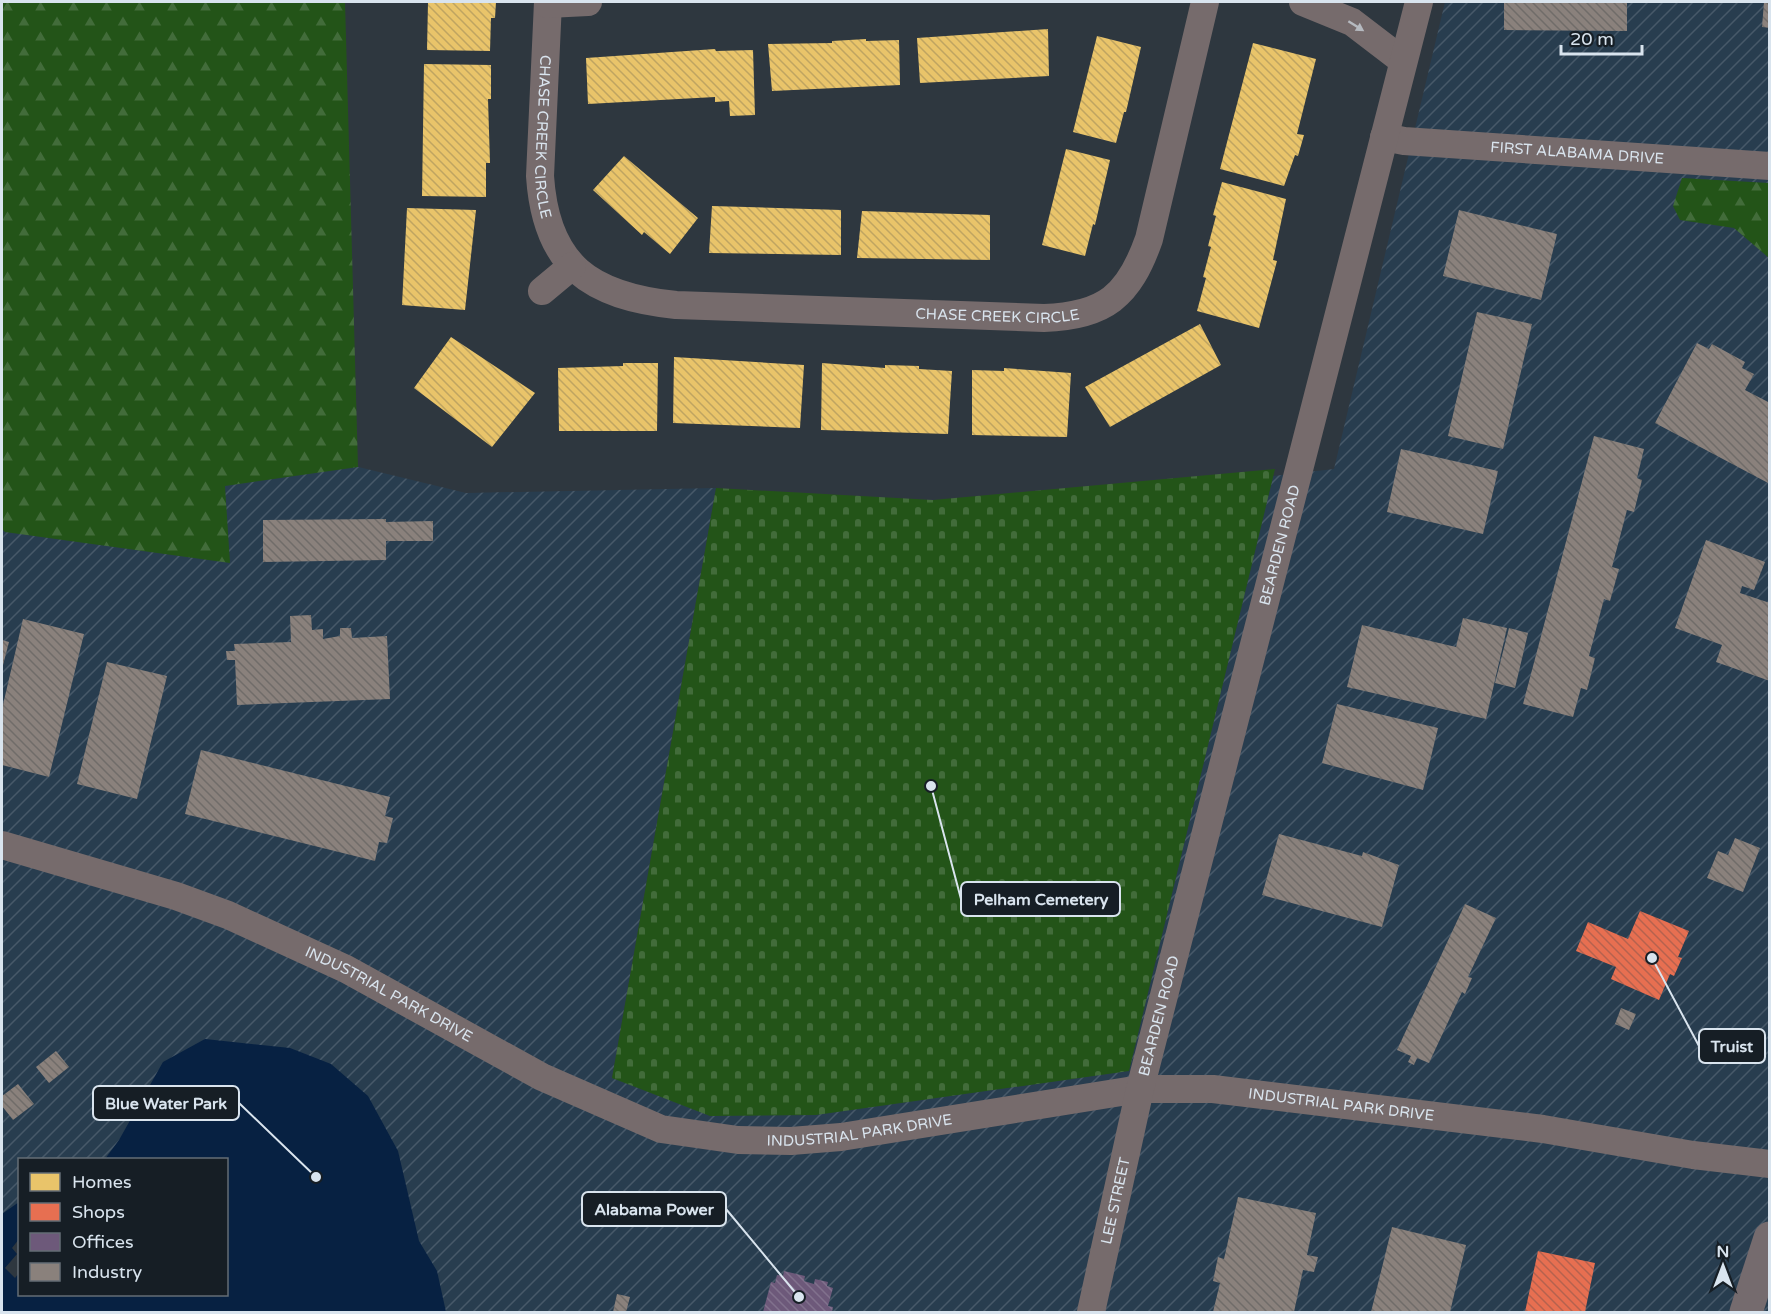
<svg xmlns="http://www.w3.org/2000/svg" width="1771" height="1314" viewBox="0 0 1771 1314" font-family="'Varela Round',sans-serif">
<style>
.industrial{fill:url(#industrial-furrows);fill-rule:evenodd}
.forest{fill:url(#forest-firs)}
.cemetery{fill:url(#cemetery-stones)}
.water{fill:#072142}
.pier{fill:#2e373f}
.homes{fill:url(#homes-back-hatch)}
.shops{fill:url(#shops-back-hatch)}
.offices{fill:url(#offices-back-hatch)}
.industry{fill:url(#industry-back-hatch)}
.lines{fill:none;stroke-linecap:round;stroke-linejoin:round}
.minor{stroke:#766b6c;stroke-width:28}
.major{stroke:#756b6e;stroke-width:33}
.oneway{fill:#b6bac0}
.labels{text-anchor:middle;dominant-baseline:central;stroke-width:6;stroke-linejoin:round;paint-order:stroke}
.street-label{font-size:15px;fill:#d9e4ee;stroke:#161e25}
.leader{fill:none;stroke:#d9e4ee;stroke-width:2}
.callout-dot{fill:#d9e4ee;stroke:#161e25;stroke-width:2}
.callout{fill:#161e25;stroke:#d9e4ee;stroke-width:2}
.callout-label{font-size:16px;text-anchor:middle;font-weight:bold;fill:#d9e4ee}
</style>
<defs>
<pattern id="industrial-furrows" width="10" height="10" patternUnits="userSpaceOnUse" patternTransform="scale(1.5)"><rect width="10" height="10" fill="#283d4f"/><path d="M-1 1l2-2M0 10L10 0M9 11l2-2" fill="none" stroke="#475969"/></pattern>
<pattern id="forest-firs" width="22" height="20" patternUnits="userSpaceOnUse" patternTransform="scale(1.5)"><rect width="22" height="20" fill="#235418"/><path d="M5 1l3.5 6h-7zM16 11l3.5 6h-7z" fill="#426c3a"/></pattern>
<pattern id="cemetery-stones" width="16" height="16" patternUnits="userSpaceOnUse" patternTransform="scale(1.5)"><rect width="16" height="16" fill="#235418"/><path d="M2 7V4a2 2 0 0 1 4 0v3zM10 15v-3a2 2 0 0 1 4 0v3z" fill="#426c3a"/></pattern>
<pattern id="homes-back-hatch" width="6" height="6" patternUnits="userSpaceOnUse" patternTransform="scale(1.5)"><rect width="6" height="6" fill="#e9c46a"/><path d="M-1 5l2 2M0 0l6 6M5-1l2 2" fill="none" stroke="#bfa461"/></pattern>
<pattern id="shops-back-hatch" width="6" height="6" patternUnits="userSpaceOnUse" patternTransform="scale(1.5)"><rect width="6" height="6" fill="#e76f51"/><path d="M-1 5l2 2M0 0l6 6M5-1l2 2" fill="none" stroke="#b5624e"/></pattern>
<pattern id="offices-back-hatch" width="6" height="6" patternUnits="userSpaceOnUse" patternTransform="scale(1.5)"><rect width="6" height="6" fill="#6d597a"/><path d="M-1 5l2 2M0 0l6 6M5-1l2 2" fill="none" stroke="#81718d"/></pattern>
<pattern id="industry-back-hatch" width="6" height="6" patternUnits="userSpaceOnUse" patternTransform="scale(1.5)"><rect width="6" height="6" fill="#8a817c"/><path d="M-1 5l2 2M0 0l6 6M5-1l2 2" fill="none" stroke="#706c69"/></pattern>
</defs>
<rect width="100%" height="100%" fill="#2e373f"/>
<path class="industrial" d="M1445,2H1769V1312H2V480L135,413L466,493L716,488L612,1078L1129,1071L1273,476L1334,469ZM20,1160H226V1294H20Z"/>
<path class="forest" d="M2,2H345L358,467L225,486L230,563L5,532L2,529Z
M1682,178L1769,183V258L1734,228L1680,220L1673,206Z"/>
<path class="cemetery" d="M1275,469L1129,1071L816,1115L710,1116L612,1078L716,488L933,500Z"/>
<path class="water" d="M205,1039L290,1048L331,1064L368,1096L398,1151L419,1241L437,1271L446,1312H2V1214L19,1202L20,1294H226V1160L105,1159L119,1140L163,1062Z"/>
<path class="pier" d="M19,1239V1273L15,1278L5,1268L17,1254L12,1248Z"/>
<path class="homes" d="M428,2H496L495,18H491L490,51L427,50Z
M1048,29L1049,76L920,83L917,38Z
M1097,36L1141,47L1126,112H1124L1116,143L1073,132Z
M866,39V41L899,40L900,85L772,91L768,44L832,43V41Z
M1253,43L1316,59L1297,134L1304,135L1298,156L1295,155L1284,186L1220,169Z
M715,49L716,51L753,50L755,115L730,116L729,101L715,102V97L588,104L586,58Z
M424,64L491,65V99H488L490,163H486V197L422,196Z
M1066,149L1110,160L1095,225L1093,224L1085,256L1042,245Z
M624,156L698,218L670,254L644,232L642,235L593,190Z
M1222,182L1286,199L1273,260L1277,261L1259,328L1197,311L1206,278L1203,277L1211,247L1208,246L1216,216L1213,215Z
M712,206L841,210V255L709,253Z
M407,208L476,210L465,310L402,305Z
M862,211L990,215V260L857,258Z
M1200,324L1221,365L1110,427L1085,387Z
M451,337L535,393L492,447L414,388Z
M674,357L804,365L800,428L673,423Z
M623,363H658L657,431H559L558,368L623,366Z
M822,363L885,368V365L919,366V369L952,371L948,434L821,430Z
M1004,368L1071,373L1067,437L972,435V370L1004,371Z"/>
<path class="shops" d="M1640,911L1689,931L1678,957L1682,958L1674,976L1670,974L1659,1000L1611,979L1616,967L1576,951L1588,922L1628,939Z
M1538,1251L1595,1263L1585,1312H1525Z"/>
<path class="offices" d="M784,1271L805,1276L804,1281L814,1284L815,1279L828,1282L827,1286L833,1288L828,1306L833,1307L832,1312H763L771,1282L775,1283L777,1275L783,1276Z"/>
<path class="industry" d="M1504,2H1627V31L1504,30Z
M1764,2H1770V28L1762,27Z
M1459,210L1557,234L1541,300L1443,276Z
M1477,312L1532,324L1503,449L1448,436Z
M1697,343L1709,349L1712,344L1745,362L1742,368L1754,374L1745,390L1770,403V484L1655,423Z
M1594,436L1644,449L1637,478L1642,480L1634,512L1627,510L1612,567L1619,569L1610,601L1604,599L1589,656L1595,658L1587,690L1581,688L1573,717L1523,704Z
M1401,449L1498,471L1483,534L1387,512Z
M386,519V522L433,521V541H386V560L263,562V520Z
M1706,540L1765,562L1754,590L1742,586L1740,593L1770,603V681L1716,662L1722,645L1675,628Z
M311,615L312,630L323,629V639L340,636V628H351L352,638L387,636L390,699L237,705L235,660H227L226,651H235L234,644L291,642L290,616Z
M1463,618L1507,628L1486,719L1347,687L1362,625L1456,647Z
M23,619L84,634L49,777L2,765V709Z
M1509,628L1528,633L1515,688L1495,683Z
M2,640L9,642L2,669Z
M107,662L167,676L137,799L77,784Z
M1337,704L1438,728L1423,790L1322,763Z
M201,750L390,797L385,816L393,818L387,843L379,842L375,861L185,814Z
M1279,834L1362,856L1363,852L1399,865L1382,927L1262,895Z
M1735,838L1760,848L1743,892L1707,878L1718,851L1728,855Z
M1465,904L1496,918L1468,977L1472,978L1465,994L1462,992L1429,1063L1417,1058L1414,1065L1408,1062L1411,1056L1397,1050Z
M1621,1008L1636,1014L1629,1030L1615,1024Z
M56,1051L69,1067L49,1083L36,1067Z
M18,1084L34,1104L13,1120L2,1106V1096Z
M1238,1197L1316,1213L1307,1255L1318,1257L1314,1272L1303,1270L1294,1312H1213L1220,1283L1213,1281L1218,1257L1224,1259Z
M1392,1227L1466,1245L1450,1312H1371Z
M617,1294L630,1297L626,1312H613Z"/>
<g class="lines">
<g class="minor">
<path id="s1" d="M548,2L540,176C546,266 590,296 676,305L1044,318C1105,316 1129,296 1149,239L1205,2"/>
<path d="M1303,2L1352,22L1403,61"/>
<path d="M548,4L588,2"/>
<path id="s2" d="M1384,137L1404,141L1770,166"/>
<path d="M542,291L572,266"/>
<path id="s3" d="M2,845L176,896L228,915L346,969L542,1077L661,1129L738,1140L791,1141L841,1137L1140,1089H1213L1543,1129L1693,1155L1770,1164"/>
<path id="s4" d="M1091,1312L1140,1089L1419,2"/>
</g>
<path class="major" d="M1746,1312L1770,1238"/>
</g>
<defs><path id="oneway-solid" d="M-6-.8H1V-3.2L6.5 0L1 3.2V.8H-6Z" transform="scale(1.5)"/></defs>
<use class="oneway" href="#oneway-solid" transform="translate(1356 26) rotate(32)"/>
<g class="labels">
<g class="street-label">
<text stroke="none"><textPath href="#s1" startOffset="135">CHASE CREEK CIRCLE</textPath></text>
<text stroke="none"><textPath href="#s2" startOffset="194">FIRST ALABAMA DRIVE</textPath></text>
<text stroke="none"><textPath href="#s1" startOffset="706">CHASE CREEK CIRCLE</textPath></text>
<text stroke="none"><textPath href="#s4" startOffset="790">BEARDEN ROAD</textPath></text>
<text stroke="none"><textPath href="#s3" startOffset="416">INDUSTRIAL PARK DRIVE</textPath></text>
<text stroke="none"><textPath href="#s4" startOffset="304">BEARDEN ROAD</textPath></text>
<text stroke="none"><textPath href="#s3" startOffset="1406">INDUSTRIAL PARK DRIVE</textPath></text>
<text stroke="none"><textPath href="#s3" startOffset="920">INDUSTRIAL PARK DRIVE</textPath></text>
<text stroke="none"><textPath href="#s4" startOffset="114">LEE STREET</textPath></text>
</g>
</g>
<path class="leader" d="M931 786L961 899M1652 958L1699 1046M316 1177L239 1103M799 1297L726 1209"/>
<g class="callout-dot">
<circle cx="931" cy="786" r="6"/>
<circle cx="1652" cy="958" r="6"/>
<circle cx="316" cy="1177" r="6"/>
<circle cx="799" cy="1297" r="6"/>
</g>
<g class="callout">
<rect x="961" y="882" width="159" height="34" rx="6"/>
<rect x="1699" y="1029" width="66" height="34" rx="6"/>
<rect x="93" y="1086" width="146" height="34" rx="6"/>
<rect x="582" y="1192" width="144" height="34" rx="6"/>
</g>
<g class="callout-label">
<text x="1041" y="905">Pelham Cemetery</text>
<text x="1732" y="1052">Truist</text>
<text x="166" y="1109">Blue Water Park</text>
<text x="654" y="1215">Alabama Power</text>
</g>
<rect width="1771" height="1314" fill="none" stroke="#d9e4ee" stroke-width="6"/>
<rect x="18" y="1158" width="210" height="138" fill="#161e25" stroke="#646d75" stroke-width="1.5"/>
<rect x="30" y="1173" width="30" height="18" fill="#e9c46a" stroke="#646d75" stroke-width="1.5"/>
<text x="72" y="1188" font-size="18" fill="#d9e4ee">Homes</text>
<rect x="30" y="1203" width="30" height="18" fill="#e76f51" stroke="#646d75" stroke-width="1.5"/>
<text x="72" y="1218" font-size="18" fill="#d9e4ee">Shops</text>
<rect x="30" y="1233" width="30" height="18" fill="#6d597a" stroke="#646d75" stroke-width="1.5"/>
<text x="72" y="1248" font-size="18" fill="#d9e4ee">Offices</text>
<rect x="30" y="1263" width="30" height="18" fill="#8a817c" stroke="#646d75" stroke-width="1.5"/>
<text x="72" y="1278" font-size="18" fill="#d9e4ee">Industry</text>
<g transform="translate(1723 1266)" stroke="#161e25" stroke-width="4.5" paint-order="stroke">
<path d="M0-4.5L10 22L0 15L-10 22Z" fill="#d9e4ee"/>
<text y="-9" font-size="16" font-weight="bold" text-anchor="middle" fill="#d9e4ee">N</text>
</g>
<path d="M1561 45v9h81v-9" fill="none" stroke="#d9e4ee" stroke-width="3"/>
<text x="1570" y="45" font-size="18" fill="#d9e4ee" stroke="#161e25" stroke-width="4.5" paint-order="stroke">20 m</text>
</svg>
